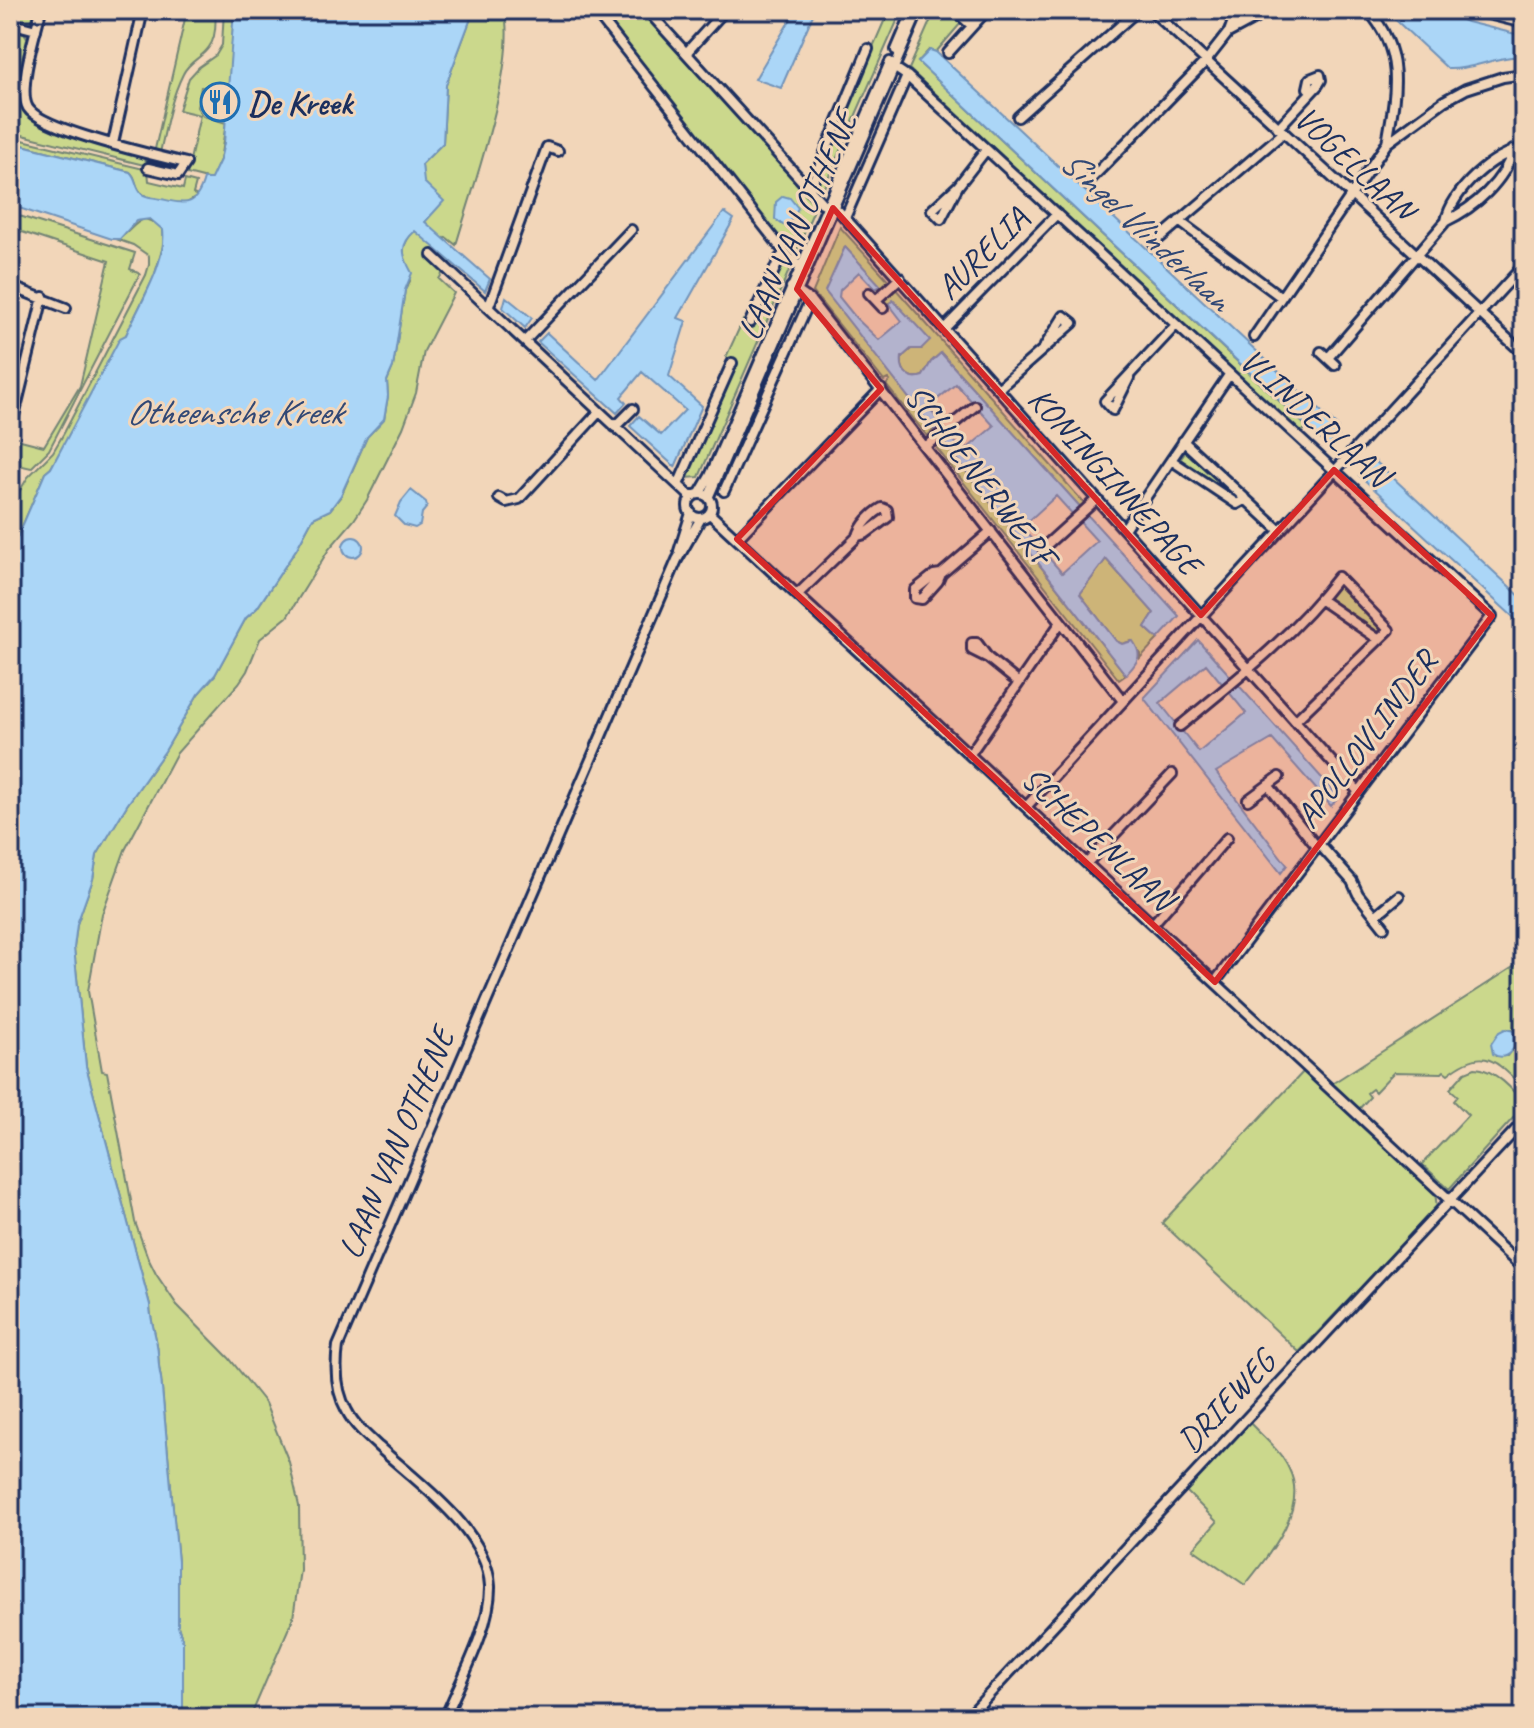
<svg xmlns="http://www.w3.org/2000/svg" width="1534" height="1728" viewBox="0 0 1534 1728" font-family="Caveat,sans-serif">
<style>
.green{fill:#cbd88c;stroke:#738475;stroke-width:2;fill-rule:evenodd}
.water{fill:#abd6f7;stroke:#7193ba;stroke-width:2;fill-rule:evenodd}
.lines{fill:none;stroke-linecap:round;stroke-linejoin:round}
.minor-casing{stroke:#1b2f5e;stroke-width:14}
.minor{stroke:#f2d6b9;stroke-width:8}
.marked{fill:#d62828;fill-opacity:0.2;stroke:#d62828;stroke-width:6;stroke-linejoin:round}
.labels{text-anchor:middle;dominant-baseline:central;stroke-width:6;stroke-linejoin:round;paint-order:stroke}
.poi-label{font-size:34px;font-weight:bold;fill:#1b2f5e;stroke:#f2d6b9;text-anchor:start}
.street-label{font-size:34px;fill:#1b2f5e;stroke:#f2d6b9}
.water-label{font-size:36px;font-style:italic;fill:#314875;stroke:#f2d6b9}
</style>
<rect width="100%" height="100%" fill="#f2d6b9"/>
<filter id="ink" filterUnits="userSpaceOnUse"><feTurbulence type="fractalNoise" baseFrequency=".0125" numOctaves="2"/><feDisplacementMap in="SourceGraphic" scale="16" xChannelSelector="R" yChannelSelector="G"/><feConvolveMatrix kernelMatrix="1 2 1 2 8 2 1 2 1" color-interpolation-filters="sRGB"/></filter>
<g filter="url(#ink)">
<path class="green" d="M10,10H37L33,22L26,24L10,20Z
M187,10H215C216,21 216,38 209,47C202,58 189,61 183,74C171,98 166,126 160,153L155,149Z
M224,10H234L229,89L201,87L197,107L203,116L226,123L220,160L211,180L187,174L200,115L179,110L189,78L199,67L216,55L222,45Z
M474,10H504C518,62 472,190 456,245L446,237L443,240L425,222L422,164L443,143L446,85Z
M600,10H642L816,205L794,257Z
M889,10H902L821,194L813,188V185Z
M935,10H947L961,23L936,52L929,50L918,62L1307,427L1301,433L909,69Z
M10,30L24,33L28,39C24,53 14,81 15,94C17,128 115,149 143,158L148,162V166L10,132Z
M10,137L148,170L149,181L183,189L185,180L196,183L193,194L198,196L185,204C174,202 145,201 139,190C134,183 137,178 130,172L10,142Z
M10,213L135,253L130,269L140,274L49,450L31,468L10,463L13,438L44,446L80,386L109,261L10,228Z
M145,219L156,223L163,230L164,243L154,277L126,335L51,468L45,473L15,543L10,549V507L28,477L53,452L64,433L146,275L149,265V256L133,245L116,239C128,237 132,222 145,219Z
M840,227L891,283L877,295L871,291L880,286L845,247L826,291L934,430L927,436L886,385L890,381L888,379L884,381L813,292Z
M415,230L451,260L448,269L431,253L428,256L444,271L439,279L454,293L424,351L416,393L403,428L367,500L354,520L329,549L287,617L260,639L247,671L239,683L176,754L125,850L102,914L88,991L102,1071L107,1072L135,1222L148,1258L156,1274L177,1305L229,1358L265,1403L289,1462L299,1506L300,1570L293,1618L250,1718H183V1642L178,1626V1562L161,1378C158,1367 159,1356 157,1345C155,1331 150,1319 150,1305L86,1066L74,948L77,924L93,879L97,855L127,805L165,751L198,694L215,675L246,618L257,608L297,548L313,518L330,510L341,496L367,437L384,419L388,396L387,381L393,367L405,290L410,281C406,258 396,249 415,230Z
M782,261L791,266L699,477L686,478L736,362L726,357L743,320L752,324Z
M894,287L1085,504L1082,509L941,353L931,362L923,376C909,381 900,371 902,357L911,349H921L893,301L885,305L882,300Z
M942,441L1126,675L1119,680L935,446Z
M1188,449L1239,498L1238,501L1179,461Z
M1106,559L1154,613L1145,627L1158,639L1140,658V653L1131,641L1122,644L1116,641L1080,594Z
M1335,585H1341L1384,630L1378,634L1330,601L1328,595Z
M1524,960V1088C1494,1060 1485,1045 1448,1074L1444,1071L1442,1073L1394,1072L1375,1092L1372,1089L1367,1093L1370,1097L1359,1109L1330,1085ZM1508,1029L1514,1031L1517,1042L1507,1056H1496Z
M1475,1068C1494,1069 1515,1090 1524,1106L1449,1189L1422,1164L1468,1115L1454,1101L1458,1096L1450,1089L1465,1072Z
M1304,1071L1435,1193L1437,1207L1299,1352L1162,1223Z
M1249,1422C1262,1436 1281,1451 1289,1469C1309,1509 1269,1555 1245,1585L1193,1549L1217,1522L1185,1490Z"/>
<path class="water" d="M234,10H474L446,85L443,143L422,164L424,182L444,201L425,222L490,279L485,291L415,231C399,245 402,255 412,273L405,290L393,367L387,381L388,396L384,419L367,437L341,495L330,510L313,518L297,548L257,608L246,618L215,675L198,694L165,751L127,805L97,855L93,879L77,924L74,948L86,1066L150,1305C150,1319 155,1331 157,1345C159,1356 158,1367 161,1378L178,1562V1626L183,1642V1718H10V549L15,543L45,473L51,468L120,338L126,335C139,305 167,262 163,230L150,219L136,221L120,239H112L10,205V142L130,172C137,178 135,188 142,194C147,198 154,197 161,199C186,204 196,208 204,179H211L220,160L224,143Z
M796,10H815L781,88L755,79Z
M1385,10H1438L1467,22L1524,36V57C1496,55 1475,70 1448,69Z
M930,50L936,52L1337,426L1339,436L1328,446L918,62Z
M783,196L790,198L798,208L791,221L783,225L775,219L776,202Z
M724,212L734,219L678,318L686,321L669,376L702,406L675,467L630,426L639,416L661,435L685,410L642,372L621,397L626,403L617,413L538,342L547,333L598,380Z
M845,247L881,286L875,289L859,272L840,290L839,297L856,318L879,340L902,321L889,304L893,300L930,340L921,349H911L902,357C900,371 909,381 923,376L931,362L941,353L1179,616L1158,639L1145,627L1154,613L1106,559L1080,594L1116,641L1122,644L1133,641C1144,657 1137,662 1126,675L825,291ZM956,384L994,426L963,452L928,407ZM1056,496L1097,541L1062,573L1022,527Z
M506,297L532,318L525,328L503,308Z
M1374,460L1524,600V627L1359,475Z
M411,490L426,502L427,507L422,513L420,525L415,528L404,525L395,516L401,502Z
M343 547a10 10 0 1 1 20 0a10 10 0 1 1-20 0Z
M1198,640L1339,797L1331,806L1272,739L1216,772L1287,865L1281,873L1144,698ZM1206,664L1246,713L1199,752L1160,703Z
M1505,1029L1514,1031L1516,1045C1510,1054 1503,1061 1493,1054L1491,1044L1499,1032Z"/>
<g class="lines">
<g class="minor-casing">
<path id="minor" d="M41,10C36,31 17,90 28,108C42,130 157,156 186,163L178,175L148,168
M130,10L143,13
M594,10L785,253L804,271
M647,10L822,203L839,211L845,218L1358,791
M955,10L972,26
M1151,10L1524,354
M1368,10C1405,52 1396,92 1387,143
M1472,10L1524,23
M10,23L36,30
M1229,32L1237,10
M896,50L913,10
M687,52L725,10
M948,53L987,10
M889,64L907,76L1492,616L1215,982
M1018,117L1138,10
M1278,128L1318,85L1321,80L1320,75L1310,79L1308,88L1311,91
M113,143L143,10
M1086,184L1206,61L1228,33L1271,10
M958,186L941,219L932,210L958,186L986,150
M810,189L868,49
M845,218L907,76
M1179,221L1281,297
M1446,221C1474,208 1505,181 1513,150
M1154,243L1283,133
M432,255L691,497
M10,286L66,308
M791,287L810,300L1123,701
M869,293L883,308
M876,300L900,278
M489,306L547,147L558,151
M750,322L780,258L785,253
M944,329L1057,214
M1254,337L1387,143L1444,101L1466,89L1503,77L1524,74
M525,341L631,230
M1321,352L1335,365
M1328,358L1446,221C1451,192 1495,151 1524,149
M1129,378L1113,410L1105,401L1176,325
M998,389L1073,323L1064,316L1045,346
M615,427L633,409
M10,432L43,297
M1183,441L1279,530
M925,447L975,406
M1171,460L1237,504L1246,499
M678,485L732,363
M724,491L810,300
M700,493L710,476L890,62
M688 506a12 12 0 1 1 24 0a12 12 0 1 1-24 0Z
M709,496L919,10
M499,498L506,502L519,499L599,412
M710,514L1524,1269
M1124,529L1229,375
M737,539L881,389
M1043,548L1097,499
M679,551L691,513
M941,574L938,581L922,599L915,598V590L934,575L941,574L991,531
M797,595L858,536C861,525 873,513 882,508L887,510L888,517L865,534L858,536
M1321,600L1378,639
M988,658L972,650V643H977L988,658L1019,683
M1180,726C1236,680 1294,635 1338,577L1389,630L1295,721
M970,754L1061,622
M1268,785L1317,847
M1248,800L1279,777
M1026,807L1524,265
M1319,844L1352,881L1358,894L1384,927
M1087,863L1172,774
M1375,916L1399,896
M1153,924L1227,838
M445,1718C460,1681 491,1627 490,1586C487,1530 418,1483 379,1447C368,1437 354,1425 347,1411C336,1392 335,1368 338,1346L677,560L701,518
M967,1718L1524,1121"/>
</g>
<use href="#minor" class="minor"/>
</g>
</g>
<path class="marked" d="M833,208L1201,615L1334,470L1492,616L1215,982L737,539L881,389L797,289Z"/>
<defs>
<g id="restaurant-ring" transform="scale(2)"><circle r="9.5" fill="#f2d6b9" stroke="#1f6fb2" stroke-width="1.5"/><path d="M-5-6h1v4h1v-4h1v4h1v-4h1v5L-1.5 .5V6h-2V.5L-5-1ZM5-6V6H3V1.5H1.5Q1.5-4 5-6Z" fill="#1f6fb2"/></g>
</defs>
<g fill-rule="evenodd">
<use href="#restaurant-ring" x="220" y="102"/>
</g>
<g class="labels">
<g class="poi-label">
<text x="248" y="102">De Kreek</text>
</g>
<g class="street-label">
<text transform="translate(1355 163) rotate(43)">VOGELLAAN</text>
<text transform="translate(797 225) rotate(-66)">LAAN VAN OTHENE</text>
<text transform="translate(982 253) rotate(-45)">AURELIA</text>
<text transform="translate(1315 417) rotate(42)">VLINDERLAAN</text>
<text transform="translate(980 475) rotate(52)">SCHOENERWERF</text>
<text transform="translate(1115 481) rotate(48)">KONINGINNEPAGE</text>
<text transform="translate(1366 739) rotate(-53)">APOLLOVLINDER</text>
<text transform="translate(1098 838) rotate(43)">SCHEPENLAAN</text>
<text transform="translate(396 1143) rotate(-67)">LAAN VAN OTHENE</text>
<text transform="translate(1226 1401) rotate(-47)">DRIEWEG</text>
</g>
<g class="water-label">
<text transform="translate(1146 230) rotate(43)">Singel Vlinderlaan</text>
<text x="234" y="412">Otheensche Kreek</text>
</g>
</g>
<rect width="1534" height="1728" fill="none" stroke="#f2d6b9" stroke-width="40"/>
<rect x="20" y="20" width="1494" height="1688" fill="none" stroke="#1b2f5e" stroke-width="3" filter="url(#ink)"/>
</svg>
